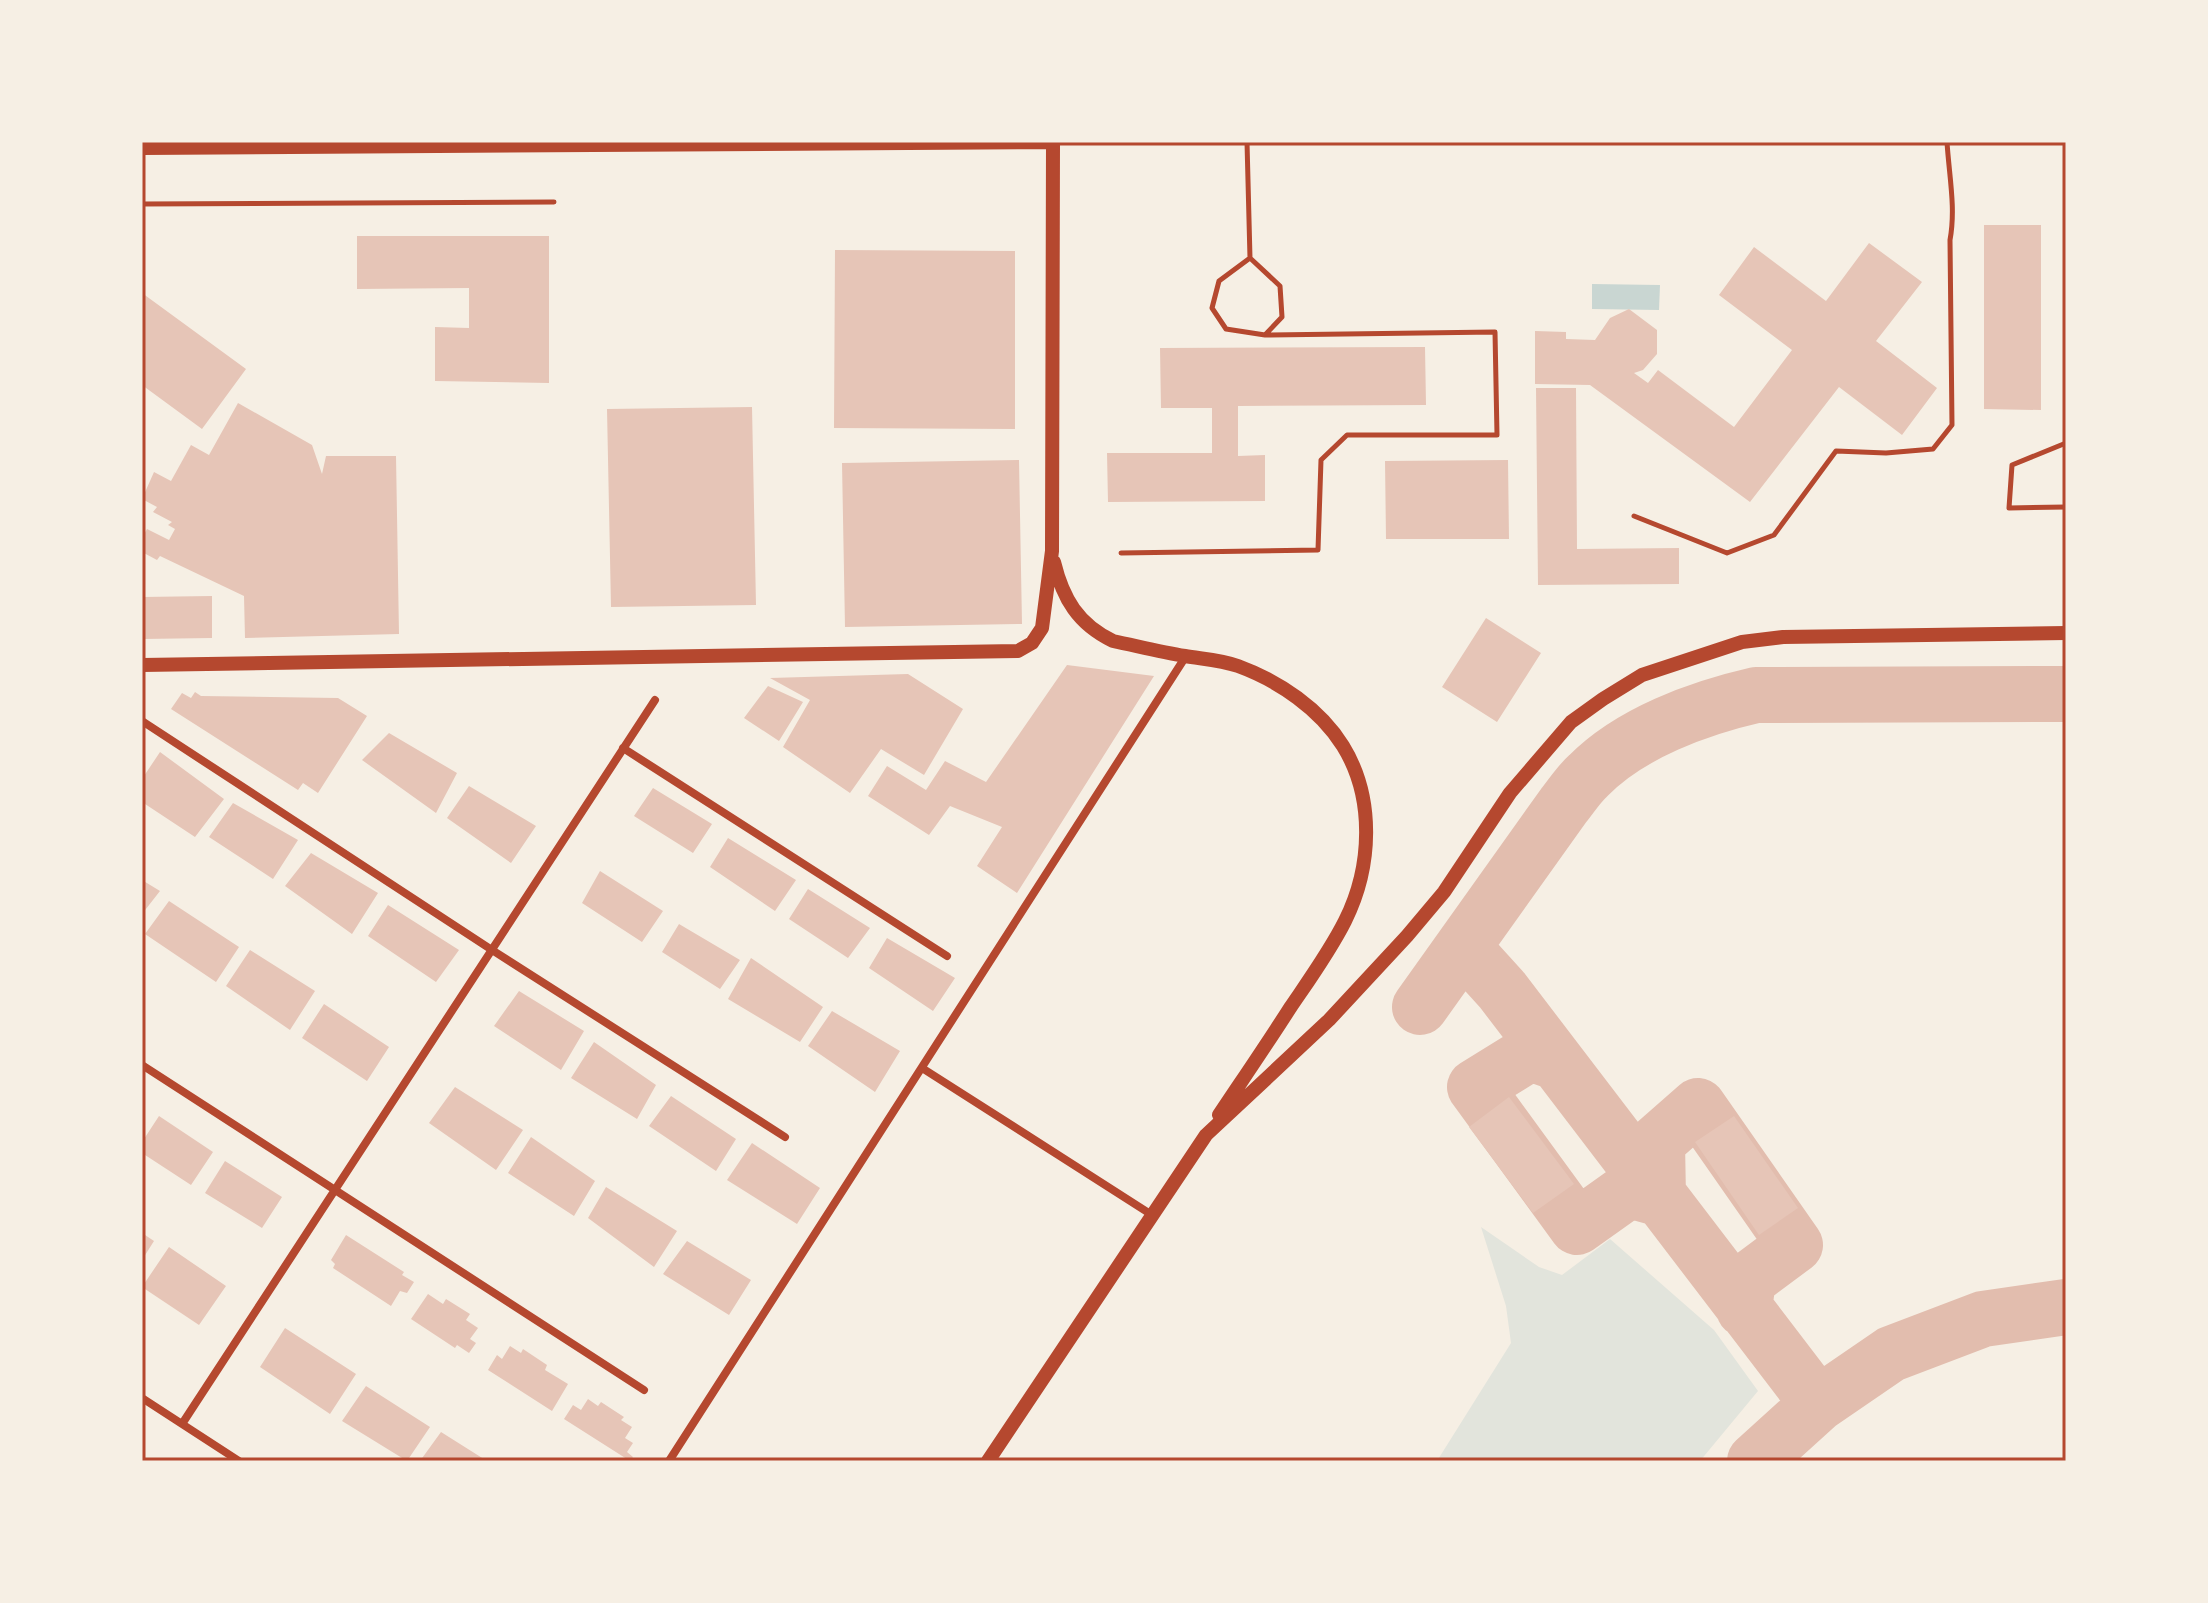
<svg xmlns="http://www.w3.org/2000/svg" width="2208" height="1603" viewBox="0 0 2208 1603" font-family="Georgia,serif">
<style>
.green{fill:#e2e4dc}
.water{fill:#c9d6d2}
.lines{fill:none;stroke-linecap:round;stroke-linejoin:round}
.taxiway{stroke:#e2bdae;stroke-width:56}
.building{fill:#e6c5b7}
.service{stroke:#b5482f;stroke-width:5}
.minor{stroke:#b5482f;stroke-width:8}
.secondary{stroke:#b5482f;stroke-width:14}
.neatline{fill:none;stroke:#b5482f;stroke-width:3}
</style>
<rect width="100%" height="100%" fill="#f6efe4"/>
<path class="green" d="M1481,1227L1539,1267L1562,1275L1610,1239L1714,1330L1758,1391L1700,1461H1437L1511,1343L1506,1306Z"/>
<path class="water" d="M1592,284L1660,285L1659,310L1592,309Z"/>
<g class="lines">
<path class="taxiway" d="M1463,947L1502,990L1818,1404
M1420,1007L1564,805C1572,795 1579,784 1588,776C1630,733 1699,708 1756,695L2066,694
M1556,1062L1530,1053L1475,1087L1577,1227L1629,1190L1658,1198L1657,1142L1698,1106L1795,1245L1748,1280L1744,1309
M1755,1461L1818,1404L1891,1354L1983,1319L2066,1307"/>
</g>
<path class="building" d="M1984,225H2041V410L1984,409Z
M357,236H549V383L435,381V327L469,328V288L357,289Z
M1869,243L1922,282L1876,341L1937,388L1902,435L1839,387L1750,502L1590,385L1535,384V331L1566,332V339L1595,340L1610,318L1629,309L1657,330V354L1643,370L1634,373L1648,383L1658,370L1734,427L1792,350L1719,295L1754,247L1826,301Z
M835,250L1015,251V429L834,428Z
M142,293L246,369L202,429L142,385Z
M1425,347L1426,405L1238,406V456L1265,455V501L1108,502L1107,453H1212V408H1161L1160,348Z
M1536,388H1576L1577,549L1679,548V584L1538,585Z
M238,403L312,445L322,474L326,456H396L399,634L245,638L244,596L160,556L157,560L142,552V538L147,529L169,540L175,529L168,525L172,522L153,512L157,507L142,499L154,472L171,481L191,445L209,455Z
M752,407L756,605L611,607L607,409Z
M1019,460L1022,624L845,627L842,463Z
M1508,460L1509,539H1386L1385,461Z
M212,596V638L142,639V597Z
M1486,618L1541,653L1497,722L1442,687Z
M1067,665L1154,676L1017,893L977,866L1002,827L950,806L929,835L868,796L887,766L926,790L945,761L986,782Z
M908,674L963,709L924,775L881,749L850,793L783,747L810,700L770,678Z
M768,686L803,702L779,741L744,718Z
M195,692L201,696L338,698L367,716L318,793L303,783L298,790L171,709L182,693L191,698Z
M389,733L457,773L436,813L362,760Z
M160,752L224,799L195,837L142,802V779Z
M469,786L536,826L511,863L447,818Z
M653,788L712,824L693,853L634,816Z
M233,803L298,840L273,879L209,837Z
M728,838L796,880L775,911L710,867Z
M311,853L378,893L352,934L285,886Z
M600,871L663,911L642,942L582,903Z
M142,880L160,891L142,914Z
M808,889L870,928L848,958L789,919Z
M169,901L239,947L216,982L145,934Z
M388,905L459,950L436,982L368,936Z
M679,924L740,960L720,989L662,952Z
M887,938L955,978L933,1011L869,968Z
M250,950L315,991L290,1030L226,986Z
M751,958L823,1007L800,1042L728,999Z
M519,991L584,1031L561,1070L494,1026Z
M324,1004L389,1047L367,1081L302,1038Z
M832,1011L900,1051L875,1092L808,1046Z
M594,1042L656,1085L637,1119L571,1078Z
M455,1087L523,1130L496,1170L429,1123Z
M671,1096L736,1139L716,1171L649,1126Z
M1509,1097L1574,1184L1533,1213L1469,1127Z
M159,1116L213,1152L191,1185L142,1153V1142Z
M1734,1116L1798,1208L1759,1235L1695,1142Z
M531,1137L595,1181L574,1216L508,1173Z
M752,1143L820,1188L797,1224L727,1180Z
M225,1161L282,1197L262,1228L205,1193Z
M606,1187L677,1231L654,1267L588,1218Z
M142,1233L154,1241L142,1260Z
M346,1235L404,1272L402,1275L414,1282L407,1293L400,1291L391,1306L333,1268L335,1264L331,1260Z
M687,1241L751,1280L729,1315L663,1274Z
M169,1247L226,1286L199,1325L142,1287Z
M428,1294L443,1304L446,1299L470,1314L466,1320L478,1328L470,1339L476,1343L469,1353L457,1345L455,1348L411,1319Z
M285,1328L356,1374L330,1414L260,1367Z
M510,1346L521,1353L523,1349L547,1365L545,1370L568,1384L552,1411L488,1370L497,1355L502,1359Z
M366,1386L430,1427L407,1461L342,1421Z
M588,1399L598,1406L601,1402L624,1417L621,1420L632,1427L625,1438L633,1443L627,1452L633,1457L630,1461L564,1419L573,1405L581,1410Z
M441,1432L487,1461H420Z"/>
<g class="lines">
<path class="service" d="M1247,142L1250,258L1280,286L1282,317L1265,335L1226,329L1212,308L1219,281L1250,258
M142,204L554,202
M2066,443L2012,465L2009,508L2066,507
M1634,516L1727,553L1774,535L1836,451L1886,453L1933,449L1952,425L1950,240C1956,208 1949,175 1947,142
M1121,553L1318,550L1321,460L1347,435H1497L1495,332L1265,335"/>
<path class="minor" d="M142,721L492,950L785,1137
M623,748L947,956
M142,1065L644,1390
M922,1068L1152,1215
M142,1398L239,1461
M182,1424L655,700
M669,1461L1186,656"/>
<path class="secondary" d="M142,148L1052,142
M1054,562C1063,599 1078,624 1113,641C1137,646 1161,652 1185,656C1203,659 1221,660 1238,666C1279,681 1320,709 1343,746C1375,798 1372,867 1345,921C1330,951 1309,980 1290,1008C1267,1044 1243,1079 1219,1115
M142,665L1018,651L1032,643L1042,628L1052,551L1053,142
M988,1461L1206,1135L1329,1020L1407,936L1444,892L1510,793L1571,722L1603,699L1642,675L1742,642L1783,637L2066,633"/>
</g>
<rect width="2208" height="1603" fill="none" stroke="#f6efe4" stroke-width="288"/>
<rect x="144" y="144" width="1920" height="1315" class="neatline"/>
</svg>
